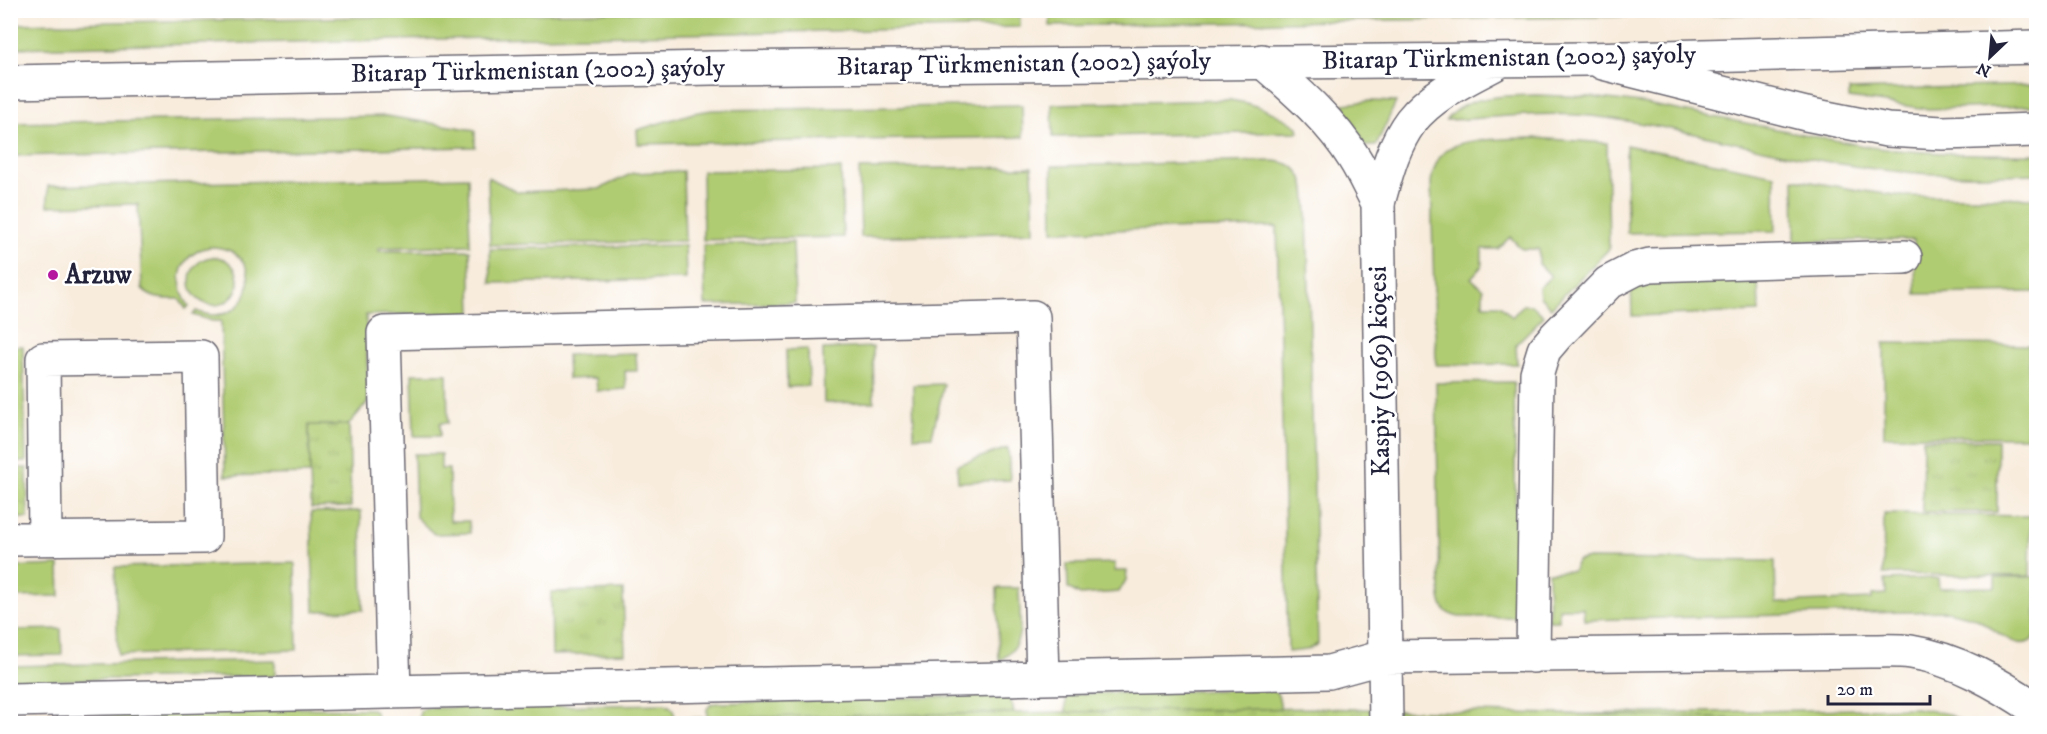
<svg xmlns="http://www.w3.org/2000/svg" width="2047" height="734" viewBox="0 0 2047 734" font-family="'IM FELL DW Pica',serif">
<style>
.green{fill:#b0cc72;stroke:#697756;stroke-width:1.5}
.park{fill:url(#park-tufts);stroke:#697756;stroke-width:1.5}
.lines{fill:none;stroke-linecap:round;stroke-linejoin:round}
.minor-casing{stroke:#6d6973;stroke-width:36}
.major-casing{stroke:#6d6973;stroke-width:36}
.minor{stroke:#fff;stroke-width:33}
.major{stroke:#fff;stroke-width:33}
.poi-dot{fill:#b5179e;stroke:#fff;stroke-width:2}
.labels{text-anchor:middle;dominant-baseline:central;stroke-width:5;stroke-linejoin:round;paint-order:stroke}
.street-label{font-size:26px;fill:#22223b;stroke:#fff}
.poi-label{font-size:26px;font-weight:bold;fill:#22223b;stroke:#fff;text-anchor:start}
</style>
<defs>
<pattern id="park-tufts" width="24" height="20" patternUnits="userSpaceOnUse" patternTransform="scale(1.5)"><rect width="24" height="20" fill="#b0cc72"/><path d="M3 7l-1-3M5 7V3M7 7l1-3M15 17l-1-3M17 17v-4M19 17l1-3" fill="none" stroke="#97af64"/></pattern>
</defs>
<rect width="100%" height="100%" fill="#fff"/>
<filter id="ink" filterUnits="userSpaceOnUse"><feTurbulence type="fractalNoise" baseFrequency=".0167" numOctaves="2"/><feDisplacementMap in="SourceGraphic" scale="12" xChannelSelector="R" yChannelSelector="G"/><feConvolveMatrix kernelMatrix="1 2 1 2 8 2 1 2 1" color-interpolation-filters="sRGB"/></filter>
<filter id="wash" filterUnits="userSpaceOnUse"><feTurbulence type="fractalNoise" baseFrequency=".008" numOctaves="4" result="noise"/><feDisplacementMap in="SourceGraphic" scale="24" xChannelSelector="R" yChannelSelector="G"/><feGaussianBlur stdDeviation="1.35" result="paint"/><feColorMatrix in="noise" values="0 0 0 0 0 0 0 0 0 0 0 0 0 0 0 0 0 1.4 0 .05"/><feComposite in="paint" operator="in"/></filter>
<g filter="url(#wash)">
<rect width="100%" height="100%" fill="#f8ecdc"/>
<path class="green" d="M1050,10H1929V11L1050,26Z
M1020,11V27L10,48L11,24L676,11Z
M2036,85V106L1928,109L1849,98V90Z
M1536,95L1591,97L1641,103L1870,147C1925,154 1981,155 2036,154V174C1981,176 1924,176 1868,168C1775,156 1685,127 1591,116C1543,111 1494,118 1446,120C1465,94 1508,96 1536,95Z
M1230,100C1255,103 1277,113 1298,127L1299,132L1053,137L1052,104Z
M1369,101L1396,102L1376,146H1365L1343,104Z
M1022,105L1023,137L638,144L637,130L693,113L712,110Z
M386,116L475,130V147L11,156V123Z
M1535,138L1607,143L1609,249L1551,308L1540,297L1539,288L1551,276L1539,264V249H1522L1510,237L1498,249H1482V266L1471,278L1483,289V305H1500L1512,317L1523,305H1532L1544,316L1516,344L1517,364L1436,365L1431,182C1437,147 1452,143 1483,140C1500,139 1518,138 1535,138Z
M1626,145L1775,175L1776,231L1627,233Z
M1273,161C1307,163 1305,187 1307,215L1318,644L1307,650L1288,652L1277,227L1053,231L1052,166Z
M1032,167L1034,232L861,237L859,169Z
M841,169L843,237L703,240L702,171Z
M683,171L685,241L490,245L488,177L518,192L599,189L633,173Z
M468,177L470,245L378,248V251L470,250L472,313L366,315L368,402L349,424L309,426L310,474L225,476L221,321H212L193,315L196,311C250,333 269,257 221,248C213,246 205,247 198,251C176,263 176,287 189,306L186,309L179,299C165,299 150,300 142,288L138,204L48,206V186Z
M1794,179L1864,191L1903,196L2036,198V292L1916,294L1914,240L1795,241Z
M793,242L795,303L705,305L703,245Z
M685,245L686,279L491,283L490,249Z
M190 281a24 24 0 1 1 48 0a24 24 0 1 1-48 0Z
M1758,278L1759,312L1632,316L1631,281Z
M1884,343L2029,345L2028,437L1884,436Z
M23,346L26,462H11V347Z
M873,347L874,402L824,403L823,349Z
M808,349L809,386L787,387L786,350Z
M636,353L637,371H625L626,389L597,391L596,378L568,379L567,355Z
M412,374H447L448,423H440V436H414Z
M1514,382L1517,617H1459C1446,614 1442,610 1440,597L1436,383Z
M944,384L932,436L914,437L913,385Z
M1008,448L1010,480L958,482L957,465Z
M414,454H441V469H449L450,521H469L470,533L434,534L416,517Z
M361,511L363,610L314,611L311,512Z
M1884,514L2031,516L2030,576L1883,574Z
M1585,559L1775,561L1776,603L1872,599V595L1886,594L1885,580L1938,578L1939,588L1995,587V577H2036V635C2022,658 1994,628 1979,620C1968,615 1958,613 1946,611L1584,620L1583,608H1559V621H1549L1548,572L1573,571L1577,561Z
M295,563L297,650L118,655L115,567Z
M1115,563V571H1127L1126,580L1119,592L1080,595L1068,588L1067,564Z
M59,565L60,596L11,597V567Z
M997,588H1019C1019,613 1028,648 999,660Z
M61,629L62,655L11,656V630Z
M275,660V676L11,681V666Z
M1267,689C1281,690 1279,700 1281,711L419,724L420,711L426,708L665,704C673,707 675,711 674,720L707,719V709L711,704L716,703L1000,695C1012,697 1013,704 1014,715L1066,714V698L1073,694Z
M293,708L372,709L376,713L377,724H294L293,720L204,724H47V719Z
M1916,708L1948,714L1966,723L1425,724L1477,716Z"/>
<path class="park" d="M309,425H349L351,507L311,508Z
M1923,439L1997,440V512H1922Z
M10,468H27L28,518H11Z
M623,590L625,653L552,655L551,592Z
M1318,708L1906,723L358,724L377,723Z"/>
</g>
<g filter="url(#ink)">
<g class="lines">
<g class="minor-casing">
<path id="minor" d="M1262,61C1295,90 1331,120 1354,158C1363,172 1370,188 1378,203L1386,724
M1603,63L1806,114L1887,130L1943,133L2036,130
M10,539L204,537L201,357L43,359L45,538
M1533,656L1537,373L1544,350L1556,336L1608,283L1635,269L1650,265L1905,257
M394,692L384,333L1033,317L1043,678
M10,700L1329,672L1384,657L1869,651C1882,651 1897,650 1911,652C1956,659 1999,684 2036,709"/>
</g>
<g class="major-casing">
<path id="major" d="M10,82L713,68L1587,59L2036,47
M1378,203C1386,175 1393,145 1411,121C1433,93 1469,78 1500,61"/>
</g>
<use href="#minor" class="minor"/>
<use href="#major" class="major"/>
</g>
</g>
<circle class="poi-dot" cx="53" cy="275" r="6"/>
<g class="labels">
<g class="street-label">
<text transform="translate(1509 58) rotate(-1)">Bitarap Türkmenistan (2002) şaýoly</text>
<text transform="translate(1024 64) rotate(-1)">Bitarap Türkmenistan (2002) şaýoly</text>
<text transform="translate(538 71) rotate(-1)">Bitarap Türkmenistan (2002) şaýoly</text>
<text transform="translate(1380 371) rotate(-91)">Kaspiy (1969) köçesi</text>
</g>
<g class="poi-label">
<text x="65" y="275">Arzuw</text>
</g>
</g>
<rect width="2047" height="734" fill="none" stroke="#fff" stroke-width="36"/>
<g transform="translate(1990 57) rotate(206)" stroke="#ffffff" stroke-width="4.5" paint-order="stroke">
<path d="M0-4.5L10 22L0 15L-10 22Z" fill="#22223b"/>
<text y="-9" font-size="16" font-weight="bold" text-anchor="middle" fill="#22223b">N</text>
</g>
<path d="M1828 695v9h102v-9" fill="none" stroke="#22223b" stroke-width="3"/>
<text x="1837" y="695" font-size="18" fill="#22223b" stroke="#ffffff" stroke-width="4.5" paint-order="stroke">20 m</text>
</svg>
